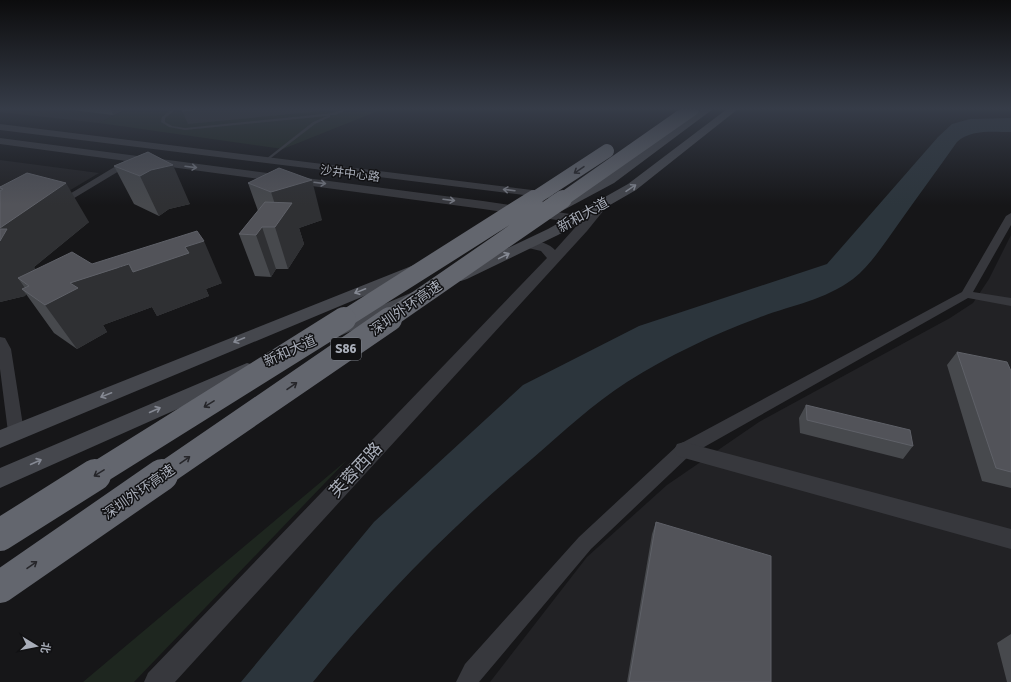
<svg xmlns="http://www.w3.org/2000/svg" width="1011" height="682" viewBox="0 0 1011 682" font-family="Signika,'Noto Sans SC',sans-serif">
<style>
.built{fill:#222225}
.green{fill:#1e261f}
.water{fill:#2c353c}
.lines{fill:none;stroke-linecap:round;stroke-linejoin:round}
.service{fill:#37383d;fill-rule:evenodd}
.minor{fill:#37383d;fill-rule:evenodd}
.tertiary{fill:#37383d;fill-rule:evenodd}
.secondary{fill:#45474d;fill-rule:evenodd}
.motorway-bridge-far3{stroke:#63666e;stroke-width:14}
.motorway-bridge-far2{stroke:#63666e;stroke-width:18}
.motorway-bridge-far1{stroke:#63666e;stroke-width:24}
.motorway-bridge{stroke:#63666e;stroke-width:32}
.wall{fill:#47494d}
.shaded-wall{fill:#2f3033}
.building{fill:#525359;stroke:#5f6168}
.oneway{stroke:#757881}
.oneway2{stroke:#26262a}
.oneway3{stroke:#858993}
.labels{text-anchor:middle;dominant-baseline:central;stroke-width:3;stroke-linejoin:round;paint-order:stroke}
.far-street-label{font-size:12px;fill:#a8adb8;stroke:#111113}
.shield{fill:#111113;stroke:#7b7e86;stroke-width:1}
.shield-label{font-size:13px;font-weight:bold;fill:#a8adb8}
.street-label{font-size:14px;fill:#a8adb8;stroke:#111113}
.near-street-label{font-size:17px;fill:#a8adb8;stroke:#111113}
</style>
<rect width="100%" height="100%" fill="#161618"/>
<path class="built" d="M0,109H127L99,123L0,112Z
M0,160L99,173L0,232Z
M1011,235V682H490L587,557L667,485L759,422L950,318L973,303L989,279Z"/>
<path class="green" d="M127,109H383L283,149L99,123Z
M347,460L134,682H83Z"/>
<path class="water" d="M1011,118V132C994,132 970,129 957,142C938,169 918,196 899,223C885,242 872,264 853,279C823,301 791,305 758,318C712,335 668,356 627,382C593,404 563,432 533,458C451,527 380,599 313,682H241L374,522L523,385L639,326L827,264L938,137L952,124L970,119Z"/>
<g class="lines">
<path class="service" d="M172,109H176L165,118V122L172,126L185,128L333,113L344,109H349L335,115H330V117L315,124L267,161H266V159L313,122L327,116L185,130L169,127L161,122L162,117Z"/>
<path class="minor" d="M131,157L135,160L134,162L61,206L58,207L53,204Z
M1011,213V225L973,292L1011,298V306L968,298L690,455L591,549L479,682H456L465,664L579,537L678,445L962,292L1006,216Z
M0,337L5,338L11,349L24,432L21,436L16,438L11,436L8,432L0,369Z"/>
<path class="tertiary" d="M0,124L548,192L552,193L554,195L552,197L548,198L0,130Z
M0,138L483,201L577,215L581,216L583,219L581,222L577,223L483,209L0,144Z
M602,201L606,202L608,205L587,231L175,682H144L148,673L547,258L541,251L524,247L522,244L524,241C534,239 549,243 555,250L598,202Z
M684,442L1011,529V549L677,456L674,450L677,444Z"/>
<path class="secondary" d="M701,109H713L614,183L558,213H548L546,210L548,207L606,177Z
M727,109H738L636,190L558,235L467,279L461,281L455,279L453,276L455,273L548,229L628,184Z
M414,265L419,267L422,270L419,273L0,448V430Z
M413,292L419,293L421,297L419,301L342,335L336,337L330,335L327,331L330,327Z
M247,363L254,365L257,370L254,375L0,488V468Z"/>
<path class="motorway-bridge-far3" d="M532,200L607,151
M562,200L692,109"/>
<path class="motorway-bridge-far2" d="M343,320L534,199
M388,320L563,199"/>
<path class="motorway-bridge-far1" d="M93,476L344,319
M161,476L390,319"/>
<path class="motorway-bridge" d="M0,535L95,475
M0,587L162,475"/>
</g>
<path class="wall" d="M64,109H125L113,115Z
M148,152L190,204L169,209L159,216L134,204L114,166Z
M279,168L322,220L299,228L304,244L288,269H276L271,277L255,276L239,234L258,211L248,183Z
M0,186L89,222L34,267L35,269L92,264L222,283L206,289L209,296L157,316L152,307L103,325L107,332L77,349L54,333L26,294L25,296L0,302Z
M957,352L1011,371V488L982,481L947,365Z
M806,405L913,446L903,459L800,433L799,418Z
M656,522L771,682H627L652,534Z
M1011,634V682H1007L997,643Z"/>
<path class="shaded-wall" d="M111,109H125L113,115Z
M200,109H334L332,110L188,124L182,111Z
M173,165L190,204L169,209L159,216L140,176L151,170Z
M312,180L322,220L299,228L304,244L288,269L275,227L280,220L271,192Z
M66,183L89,222L34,267L37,271L18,278L27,291L22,289L26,294L25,296L0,302V228Z
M262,227L276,269L271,277L256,235Z
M204,241L222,283L206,289L209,296L157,316L152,307L103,325L107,332L77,349L45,305L70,283Z"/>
<path class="building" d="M185,109H200L182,111Z
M148,152L173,165L151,170L140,176L114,166Z
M279,168L312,180L271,192L248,183Z
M27,173L66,183L0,228V191L3,189L0,188V187Z
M265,202L292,203L275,227H262L256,235L239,234Z
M0,229H7L0,241Z
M197,231L204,241L185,247L189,253L133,272L129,264L70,283L78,288L45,305L22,289L29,286L18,278L72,252L92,264Z
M957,352L1007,362L1011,371V472L996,468Z
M806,405L910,430L913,446L807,420Z
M656,522L771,556V682H629Z"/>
<defs><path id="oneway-shaft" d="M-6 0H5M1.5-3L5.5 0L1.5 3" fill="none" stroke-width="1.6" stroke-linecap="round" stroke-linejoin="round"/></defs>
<g class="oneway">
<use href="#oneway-shaft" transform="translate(191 167) rotate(7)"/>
<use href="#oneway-shaft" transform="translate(320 183) rotate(7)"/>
<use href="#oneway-shaft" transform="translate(509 190) rotate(-173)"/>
<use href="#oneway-shaft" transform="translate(449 200) rotate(7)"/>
</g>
<g class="oneway2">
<use href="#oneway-shaft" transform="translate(579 170) rotate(146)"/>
<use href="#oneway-shaft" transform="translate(292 386) rotate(-35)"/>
<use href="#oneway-shaft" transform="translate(209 404) rotate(148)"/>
<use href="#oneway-shaft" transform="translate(185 460) rotate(-35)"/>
<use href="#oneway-shaft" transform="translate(99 473) rotate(148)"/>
<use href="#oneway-shaft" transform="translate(32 565) rotate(-35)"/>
</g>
<g class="oneway3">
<use href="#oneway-shaft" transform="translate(631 188) rotate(-34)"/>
<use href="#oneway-shaft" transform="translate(504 256) rotate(-26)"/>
<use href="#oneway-shaft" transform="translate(360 291) rotate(158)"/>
<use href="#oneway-shaft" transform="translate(239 340) rotate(158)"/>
<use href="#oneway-shaft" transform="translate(106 395) rotate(158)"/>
<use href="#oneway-shaft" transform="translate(155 410) rotate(-24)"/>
<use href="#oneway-shaft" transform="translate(36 462) rotate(-24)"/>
</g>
<linearGradient id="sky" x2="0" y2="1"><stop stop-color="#0c0c0d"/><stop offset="0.53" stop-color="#363c48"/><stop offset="1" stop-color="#363c48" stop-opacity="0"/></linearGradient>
<rect width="1011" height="205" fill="url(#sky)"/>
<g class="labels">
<g class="far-street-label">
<text transform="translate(350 174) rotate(7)">沙井中心路</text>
</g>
<rect class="shield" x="331" y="338" width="30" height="22" rx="3"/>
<g class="shield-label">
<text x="346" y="349">S86</text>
</g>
<g class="street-label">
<text transform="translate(583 215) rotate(-29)">新和大道</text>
<text transform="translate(406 308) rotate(-35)">深圳外环高速</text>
<text transform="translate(290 351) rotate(-24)">新和大道</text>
<text transform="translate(139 492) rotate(-35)">深圳外环高速</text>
</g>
<g class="near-street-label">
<text transform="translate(356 470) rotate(-47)">芙蓉西路</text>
</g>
</g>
<g transform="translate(36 646) rotate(100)" stroke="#111113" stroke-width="3" paint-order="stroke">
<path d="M0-3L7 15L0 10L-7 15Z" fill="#a8adb8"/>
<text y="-6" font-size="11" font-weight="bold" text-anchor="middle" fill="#a8adb8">北</text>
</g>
</svg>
